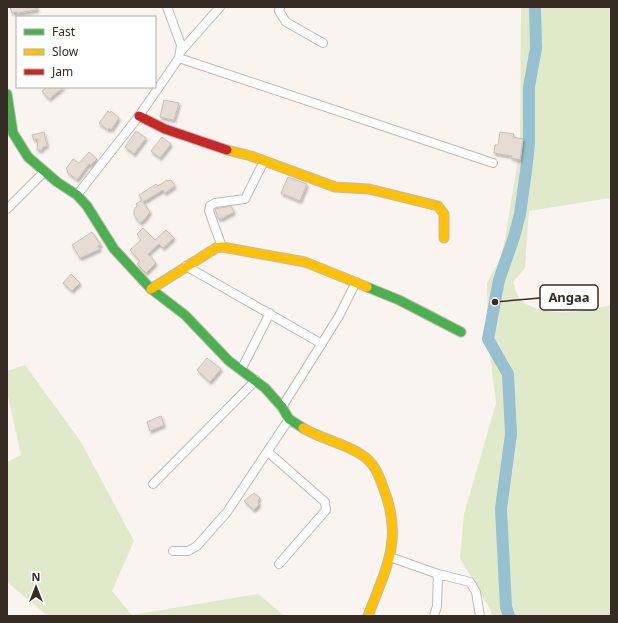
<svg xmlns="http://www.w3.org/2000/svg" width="618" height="623" viewBox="0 0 618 623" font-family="'Noto Sans',sans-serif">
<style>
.green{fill:#e1e9cb}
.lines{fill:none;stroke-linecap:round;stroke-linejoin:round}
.river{stroke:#97c0d1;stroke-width:12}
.building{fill:#e7dcd5;stroke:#c6bfba;filter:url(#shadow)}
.street-casing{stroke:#c1b9b4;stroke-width:10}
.fast-casing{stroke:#c1b9b4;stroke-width:11}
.slow-casing{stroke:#c1b9b4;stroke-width:11}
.jam-casing{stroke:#c1b9b4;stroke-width:11}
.street{stroke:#fefdfd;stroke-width:8}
.fast{stroke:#4caf50;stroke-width:9}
.slow{stroke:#ffc107;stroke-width:9}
.jam{stroke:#c62828;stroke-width:9}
.leader{fill:none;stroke:#372c24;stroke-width:1.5}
.callout-dot{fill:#372c24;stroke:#fff;stroke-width:1.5}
.callout{fill:#fff;stroke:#372c24;stroke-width:1.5}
.callout-label{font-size:13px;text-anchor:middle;font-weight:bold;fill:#372c24}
</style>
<defs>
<filter id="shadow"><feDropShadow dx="1.5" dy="2.5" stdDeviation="1" flood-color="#0004"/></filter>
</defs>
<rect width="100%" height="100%" fill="#faf4f0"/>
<path class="green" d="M521,7H611V198L529,211L525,268L513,282C515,287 516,295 520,299C540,319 587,312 611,305V616H491V611L460,558L464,514L496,403L488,339L487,283L500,259L505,239L520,147Z
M25,365L81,442L134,541L112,591L132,615L258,594L285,616H48L7,582V462L21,455L7,392V371Z"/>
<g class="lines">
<path class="river" d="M509,616L506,607L501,509L511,434L508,374L488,339L499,280L514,237L520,214L526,171L529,144V87L536,48L535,7"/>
</g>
<path class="building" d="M10,7H37V10L17,13L16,12L12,13Z
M47,87H64L49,99L42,91Z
M164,100L179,103L174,120L160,117Z
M108,111L110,113L111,111L119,118L111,130L109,128L108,130L99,123Z
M136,131L146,138L134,154L125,147Z
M44,132L47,146L43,147L42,150H37L38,139L34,140L32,135Z
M500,132L514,134L513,137L523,139L520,160L511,158L512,156L494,153L495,145H498Z
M162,137L171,144L160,158L151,151Z
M89,152L97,159L91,165L89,164L77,180L67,172L68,171L66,169L73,159L79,163Z
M288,177L307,184L300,201L281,193Z
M167,180L168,181L171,180L175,186L165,193L163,190L143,202L150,212L145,219L140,223L134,215V210L137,206L136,204L142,200L139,195L156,184L158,186Z
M231,206L234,212L221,219L218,218L215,209Z
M143,228L155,240L166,230L174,238L163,248L159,244L148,254L156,263L146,273L137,264L140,261L130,250L141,240L137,234Z
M92,232L101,245L98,246L100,249L80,258L72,245Z
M71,274L80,283L72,291L63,283Z
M207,358L221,369L210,382L197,370Z
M161,416L164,425L150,431L147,422Z
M254,493L260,498L258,500L259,505L254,510L244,501Z"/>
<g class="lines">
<g class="street-casing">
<path id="street" d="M280,7L279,11L286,22L323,43
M181,51L220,7
M179,58L493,163
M77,195L139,116L179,58L181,45L167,7
M7,209L44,172
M222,247L209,211L210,206L215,203L245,199L264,161
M186,266L322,344
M241,370L270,313
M282,407L339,316L356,282
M268,452L325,502L326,510L279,564
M153,484L256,380
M173,551H188L197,546L227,512L289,419
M390,557L438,574L470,582L476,592L480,616
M434,616L437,606L438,574"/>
</g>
<g class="fast-casing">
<path id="fast" d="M7,94L13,133L28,157L57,182L77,195L87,206L114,249L151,289L185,315L229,361L265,388L282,407L289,419L303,428
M367,287L399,300L461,332"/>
</g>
<g class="slow-casing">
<path id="slow" d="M227,150L251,156L335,187L369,189L438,206L444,214V238
M151,289L216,248L222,247L305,262L367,287
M303,428C321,439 344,443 362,455C374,463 378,473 383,487C404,539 386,568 368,616"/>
</g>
<g class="jam-casing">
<path id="jam" d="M139,116L165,129L227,150"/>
</g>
<use href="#street" class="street"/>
<use href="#fast" class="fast"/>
<use href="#slow" class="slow"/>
<use href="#jam" class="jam"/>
</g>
<path class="leader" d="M495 302L540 298"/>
<circle class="callout-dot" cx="495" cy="302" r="4"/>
<rect class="callout" x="540" y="285" width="58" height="25" rx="4"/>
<g class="callout-label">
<text x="569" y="302">Angaa</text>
</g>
<rect width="618" height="623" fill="none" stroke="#372c24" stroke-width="16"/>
<rect x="16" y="16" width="140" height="72" fill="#ffffff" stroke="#afaba7"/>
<rect x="24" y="29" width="20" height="6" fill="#4caf50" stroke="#afaba7"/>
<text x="52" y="36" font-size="12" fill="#372c24">Fast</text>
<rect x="24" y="49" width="20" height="6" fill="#ffc107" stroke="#afaba7"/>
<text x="52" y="56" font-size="12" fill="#372c24">Slow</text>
<rect x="24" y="69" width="20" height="6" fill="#c62828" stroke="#afaba7"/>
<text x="52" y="76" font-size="12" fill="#372c24">Jam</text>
<g transform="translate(36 587)" stroke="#ffffff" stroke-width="3" paint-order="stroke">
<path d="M0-3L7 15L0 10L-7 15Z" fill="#372c24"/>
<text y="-6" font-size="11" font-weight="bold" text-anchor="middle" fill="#372c24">N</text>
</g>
</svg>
